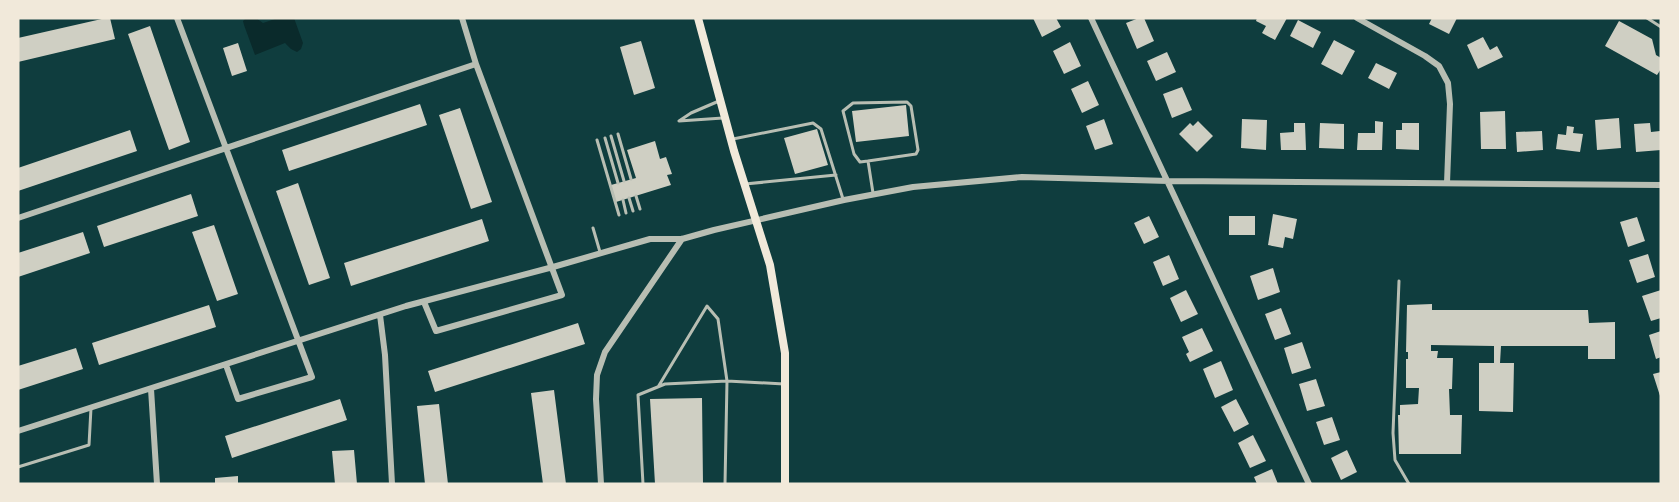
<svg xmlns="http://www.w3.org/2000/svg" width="1679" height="502" viewBox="0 0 1679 502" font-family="Commissioner,sans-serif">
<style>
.water{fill:#0a2a2b}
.building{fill:#cfcfc3}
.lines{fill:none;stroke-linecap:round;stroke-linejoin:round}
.service{stroke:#b8beb3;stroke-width:3}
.minor{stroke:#b8beb3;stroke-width:6}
.secondary{stroke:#f1e9da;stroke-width:8}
</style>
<rect width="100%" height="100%" fill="#0f3d3e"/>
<path class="water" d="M246,18H256L263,23L278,18H294L303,43L301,49L297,52L291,49L285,43L255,55L244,25L243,21Z"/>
<path class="building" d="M106,18H110L115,39L18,62V38Z
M1033,18H1056L1061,27L1042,37Z
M1139,18H1144L1154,41L1137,49L1126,23Z
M1257,18H1287L1275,40L1262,33L1266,26L1256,21Z
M1432,18H1457L1449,34L1429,24Z
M1298,20L1321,32L1313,48L1290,36Z
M1619,21L1652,39L1656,55L1661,58V69L1657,75L1605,46Z
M150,26L190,142L169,150L128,34Z
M1483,37L1490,50L1497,46L1503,57L1478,69L1467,45Z
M1334,40L1355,51L1342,75L1321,64Z
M641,41L655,88L634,95L620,47Z
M1070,42L1081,66L1064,74L1053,51Z
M238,43L247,71L232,76L223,48Z
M1167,52L1176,72L1156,81L1147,61Z
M1376,63L1397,73L1389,89L1368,78Z
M1088,81L1099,105L1082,113L1071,89Z
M1182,87L1192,110L1172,118L1163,94Z
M420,104L427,125L289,171L282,150Z
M906,105L909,136L856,142L852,111Z
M460,108L492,202L471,209L439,115Z
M1505,111L1506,149H1481L1480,112Z
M1619,118L1621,148L1597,150L1595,120Z
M1104,119L1113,144L1095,150L1086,126Z
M1242,119L1267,120L1266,150L1241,148Z
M1198,121L1213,136L1197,152L1179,134L1190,123L1193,126Z
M1375,121L1383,122L1382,150H1357L1358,133H1375Z
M1294,123H1305L1306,150H1281L1280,133L1294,132Z
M1320,123L1344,124V149L1319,148Z
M1402,123H1419V150L1396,149V130H1402Z
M1650,123L1651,132L1660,131L1661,150L1636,152L1634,124Z
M1567,126L1574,127L1573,133L1583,134L1580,152L1556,149L1558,134L1566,135Z
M817,129L828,165L795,174L784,138Z
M130,130L137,151L18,191V168Z
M1542,131L1543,150L1517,152L1516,132Z
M655,141L660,159L666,157L672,174L667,175L671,185L616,202L611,185L636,178L627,150Z
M298,183L330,278L309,285L276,191Z
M191,194L198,216L104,247L97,226Z
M1273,214L1297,219L1293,239L1285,237L1283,248L1268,245Z
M1149,216L1159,237L1144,244L1134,223Z
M1229,216H1255V235H1229Z
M1637,217L1645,241L1628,247L1620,222Z
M482,219L489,241L351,286L344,263Z
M214,225L238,294L217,301L192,232Z
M83,232L90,253L18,277V253Z
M1648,254L1655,277L1637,283L1629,260Z
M1169,255L1179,279L1163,286L1153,262Z
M1273,268L1280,292L1258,300L1250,276Z
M1186,290L1198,314L1181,322L1170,298Z
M1661,290V318L1651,321L1642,296Z
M1432,304V310H1588L1589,323L1615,322V359H1588V346H1501L1500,363H1514L1513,412L1479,411V363H1494V346L1431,345V351H1438L1437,358H1453L1452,389H1449L1450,415H1462L1461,454H1399L1398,415H1400V405L1418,404L1419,388H1406V359H1408V352H1406L1407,305Z
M209,305L216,327L99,365L92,343Z
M1281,308L1291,334L1275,340L1265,314Z
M578,323L585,344L435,392L428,371Z
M1202,328L1213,351L1190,362L1186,354L1189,352L1182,337Z
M1661,331V357L1656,359L1649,335Z
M1302,342L1311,368L1292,374L1284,348Z
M76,348L83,369L18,390V366Z
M1221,361L1233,390L1215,398L1203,369Z
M1661,372V399L1653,374Z
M1316,379L1325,406L1307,411L1299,384Z
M554,390L566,484H543L531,393Z
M702,398L703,484H655L650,399Z
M340,399L347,420L232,458L225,436Z
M1236,399L1249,424L1234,432L1221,407Z
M439,404L448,484H425L417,406Z
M1332,417L1340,440L1324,445L1316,422Z
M1253,435L1266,461L1250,468L1238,443Z
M354,450L357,484H335L332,451Z
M1347,450L1357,472L1341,480L1331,458Z
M1272,469L1278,484H1257L1254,477Z
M238,476V484H215V478Z"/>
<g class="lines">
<path class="service" d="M1647,18L1661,27
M719,101L691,113L679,121L723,118
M618,134L631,179
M611,136L624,181
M605,138L618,183
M733,139L813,123L821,129L843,199
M597,140L619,215
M868,161L860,162L854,154L843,111L853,103L907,102L911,106L918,150L916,154L868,161L873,193
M745,184L836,175
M636,196L640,209
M629,198L633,211
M623,200L626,213
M593,228L600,252
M1399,281L1393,433L1395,460L1409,484
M658,387L707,306L718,319L727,381L725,484
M18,467L89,445L91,408
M643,484L638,395L665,384L727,381L784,384"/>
<path class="minor" d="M177,18L312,377L238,399L226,365
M1091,18L1309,484
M1357,18L1425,56L1439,66L1448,83L1450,104L1447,183
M18,218L476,64
M424,302L436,331L562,295L476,64L462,18
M380,315L385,355L392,484
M151,389L157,484
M18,431L406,306L553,267L650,239H682L714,230L844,200L913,187L1022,177L1169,181L1661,185
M601,484L596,399L597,375L605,352L682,239"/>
<path class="secondary" d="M698,18L734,151L770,265L785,353V484"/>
</g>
<rect width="1679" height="502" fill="none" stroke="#f1e9da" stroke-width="39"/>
</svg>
